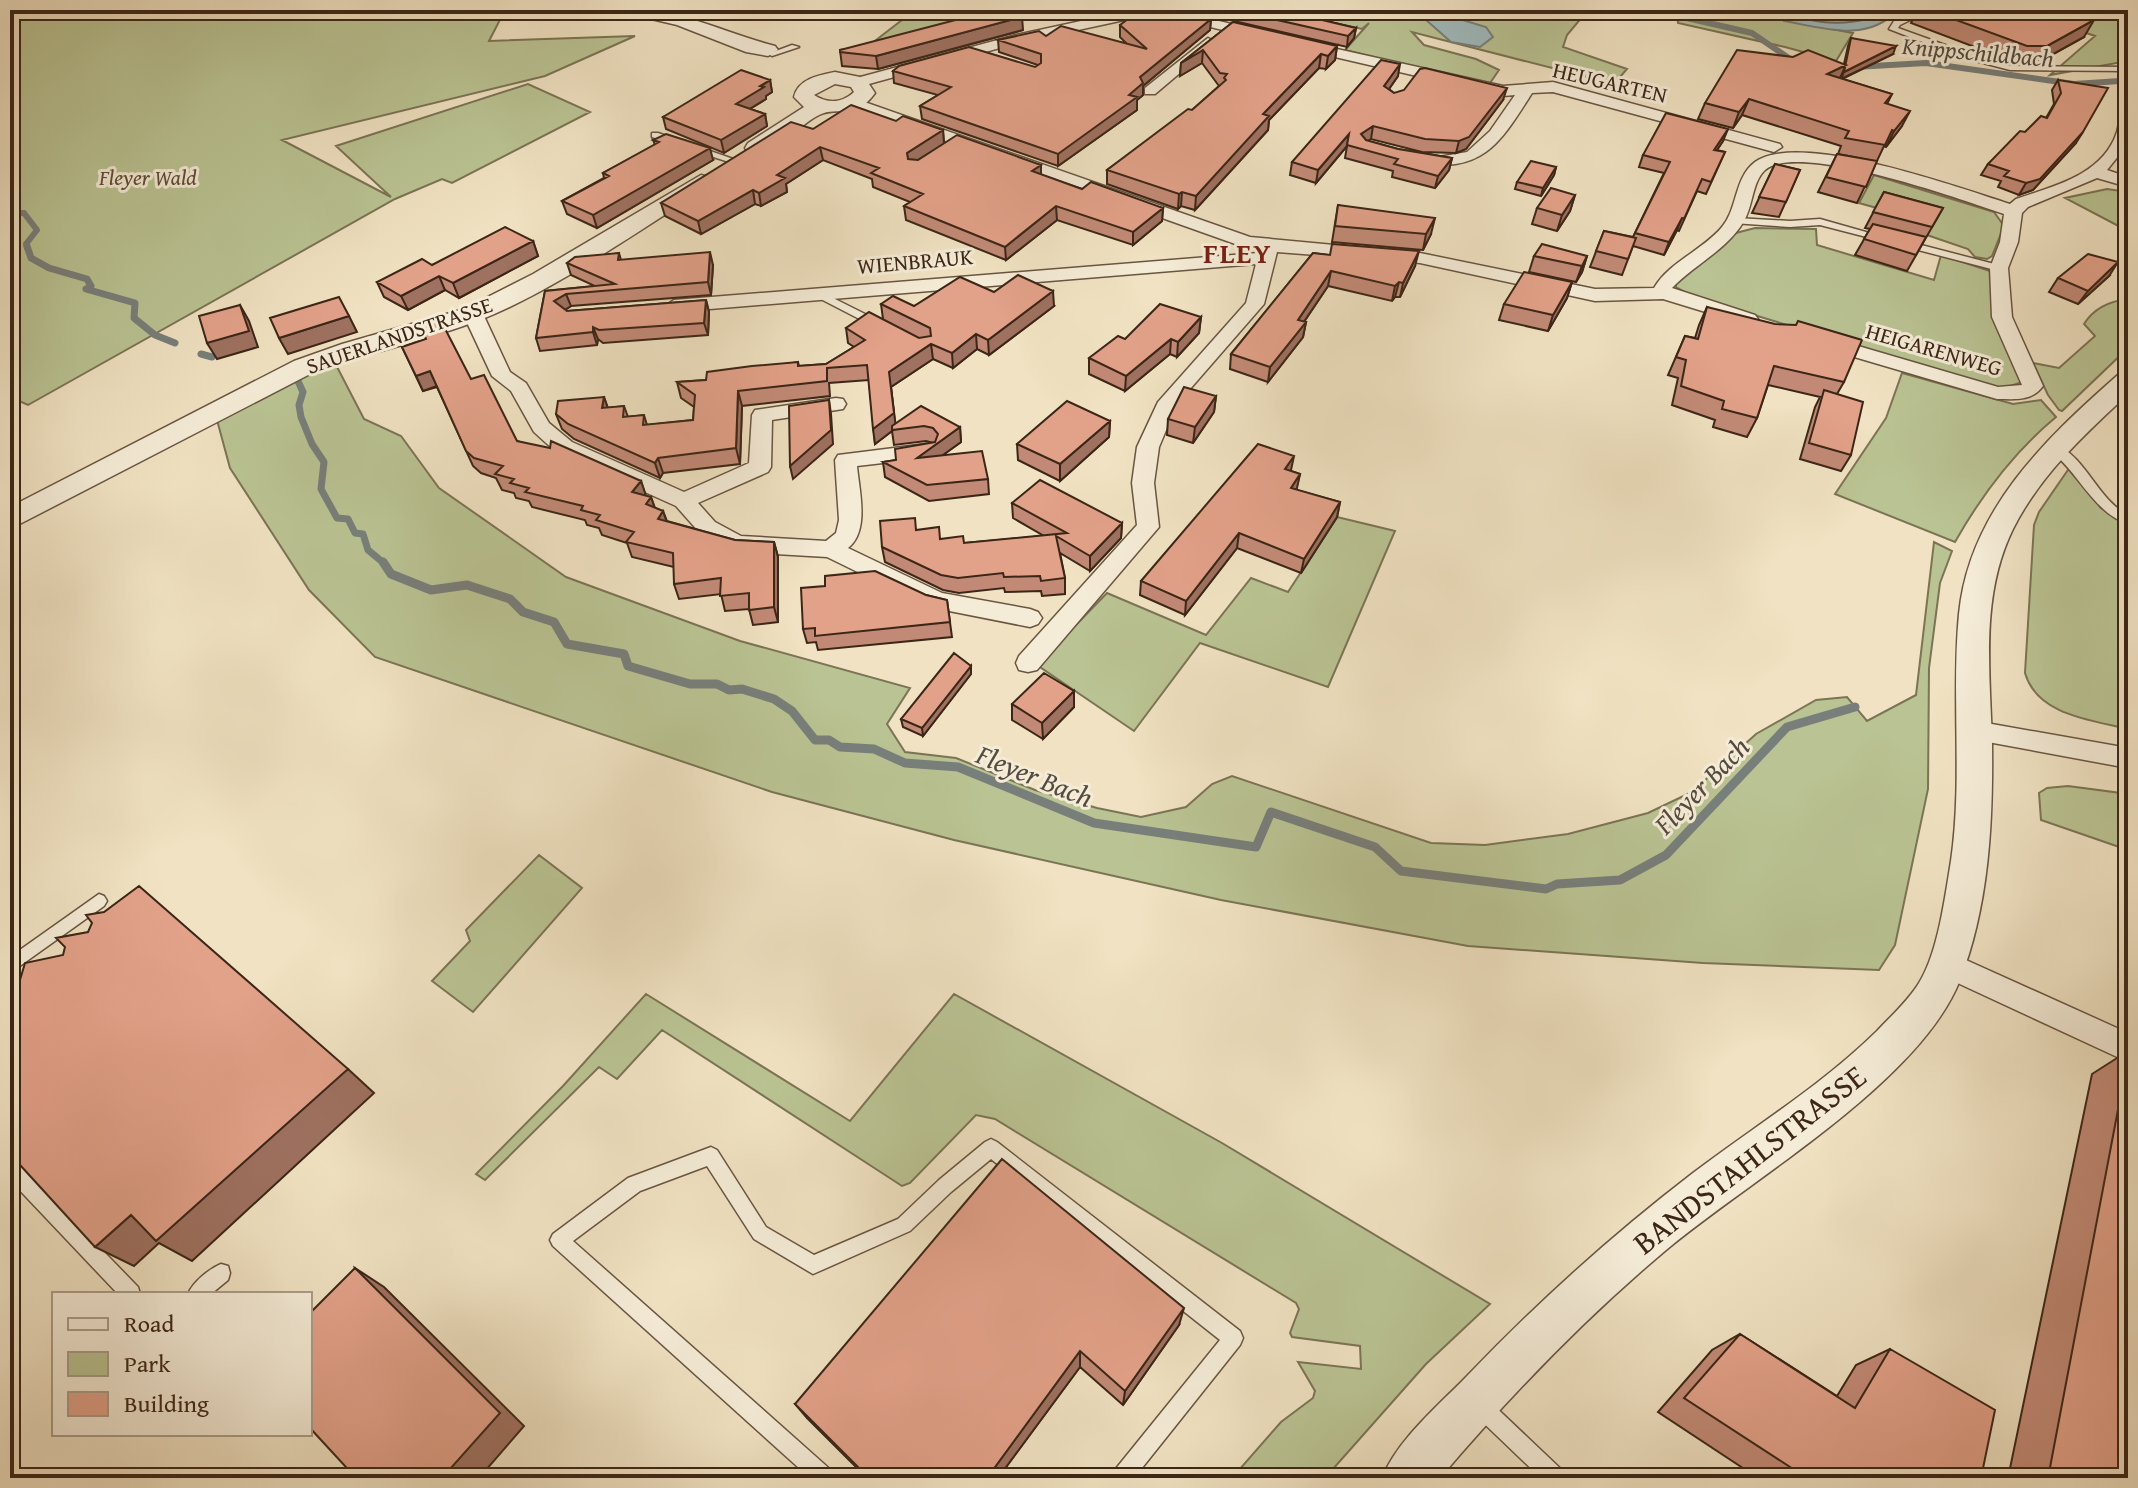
<svg xmlns="http://www.w3.org/2000/svg" width="2138" height="1488" viewBox="0 0 2138 1488" font-family="'Gentium Book Plus',serif">
<style>
.green{fill:#bac393;stroke:#7b7455;stroke-width:2}
.water{fill:#a0bbbe;stroke:#787f7b;stroke-width:2}
.lines{fill:none;stroke-linecap:round;stroke-linejoin:round}
.shore{stroke:#6e706a;stroke-width:2}
.stream-far2{stroke:#787f7b;stroke-width:6}
.stream-far1{stroke:#787f7b;stroke-width:7}
.stream{stroke:#787f7b;stroke-width:9}
.service-casing{stroke:#695542;stroke-width:3}
.minor-casing{stroke:#695542;stroke-width:3}
.tertiary-casing{stroke:#695542;stroke-width:3}
.service{fill:#f5ecd7;fill-rule:evenodd}
.minor{fill:#f5ecd7;fill-rule:evenodd}
.tertiary{fill:#f5ecd7;fill-rule:evenodd}
.wall{fill:#c28a76;stroke:#3c2617;stroke-width:2}
.shaded-wall{fill:#9e7160;stroke:#3c2617;stroke-width:2}
.building{fill:#e2a189;stroke:#3c2617;stroke-width:2}
.labels{text-anchor:middle;dominant-baseline:central;stroke-width:6;stroke-linejoin:round;paint-order:stroke}
.far-street-label{font-size:22px;fill:#3c2617;stroke:#f5ecd7}
.far-park-label{font-size:22px;font-style:italic;fill:#5c4d36;stroke:#f5ecd7}
.far-water-label{font-size:24px;font-style:italic;fill:#554b41;stroke:#f5ecd7}
.far-district-label{font-size:28px;font-weight:bold;letter-spacing:2px;fill:#7a1f14;stroke:#f5ecd7}
.water-label{font-size:28px;font-style:italic;fill:#554b41;stroke:#f5ecd7}
.near-street-label{font-size:32px;fill:#3c2617;stroke:#f5ecd7}
</style>
<rect width="100%" height="100%" fill="#f0e2c2"/>
<filter id="stains"><feTurbulence type="fractalNoise" baseFrequency=".0025" numOctaves="4"/><feColorMatrix values="0 0 0 0 .2 0 0 0 0 .09 0 0 0 0 .02 0 0 0 .5 -.17"/></filter>
<radialGradient id="worn" r=".72"><stop offset=".6" stop-color="#630" stop-opacity="0"/><stop offset="1" stop-color="#630" stop-opacity=".3"/></radialGradient>
<path class="green" d="M10,10H505L489,41L635,36L545,76L282,140L391,197L336,146L528,84L590,112L452,183L442,179L395,199L28,405L10,397Z
M915,10H1020L867,47Z
M1275,10H1588L1567,35L1563,47L1627,69L1614,84L1412,32L1424,45L1476,59L1499,70L1490,83L1483,84L1345,50L1369,23L1362,29Z
M1677,10H1759L1760,16L1853,33L1836,61L1785,47L1678,23Z
M2019,10H2128V61L2050,75L2095,36Z
M1874,175L1994,212L2004,226L1992,256L1987,259L1975,257L1968,249L1927,235L1931,223L1859,203Z
M2107,189L2128,192V231L2065,198Z
M1755,228L1816,229L1817,245L1934,280L1941,255L1990,271L1994,317L2022,382L2005,388L1983,385L1692,296L1676,287V283L1732,234Z
M2128,299V348L2062,411L2059,410L2048,395L2033,363L2059,368L2095,336L2084,324C2094,308 2110,301 2128,299Z
M335,363L364,419L401,436L439,488L566,577L740,641L910,688L887,724L905,752L956,758L1035,790L1097,808L1141,817L1186,807L1212,784L1232,776L1431,843L1485,845L1568,834L1648,813L1692,792L1756,734L1816,700L1847,697L1867,721L1916,695L1934,542L1952,551L1940,583L1929,668L1928,789L1895,945L1879,970L1703,963L1468,946L1221,900L954,840L772,792L375,657L309,590L230,468L217,420L283,383Z
M1902,373L2013,404L2041,400L2056,417C2015,451 1981,496 1955,542L1835,494L1886,418Z
M2070,467L2101,508L2128,524V729C2091,720 2037,715 2025,673L2034,525L2039,512Z
M1337,517L1395,531L1328,687L1200,643L1134,731L1037,665L1107,593L1206,635L1251,578L1288,592Z
M2068,786L2128,794V850L2041,820L2039,793L2047,788Z
M539,855L582,888L473,1012L432,981L470,941L466,930Z
M646,994L850,1121L954,994L1222,1143L1490,1304L1426,1364L1325,1478H1232L1281,1422L1313,1398L1315,1391L1298,1362L1361,1369L1360,1346L1292,1337L1290,1333L1299,1309L1296,1303L995,1119L976,1115L910,1183L902,1186L662,1030L617,1079L599,1067L485,1180L476,1174L563,1086Z"/>
<path class="water" d="M1780,10H1895L1897,11C1866,43 1824,28 1784,21Z
M1436,12L1486,27L1493,37L1480,47L1451,42L1425,19L1427,14Z"/>
<g class="lines">
<path class="shore" d="M1789,10C1809,28 1866,26 1887,10"/>
<path class="stream-far2" d="M1652,10L1752,33L1793,61
M1855,67L1926,63L2074,84L2120,81
M10,209L12,213H24L37,230L26,244L27,248"/>
<path class="stream-far1" d="M27,246L31,258L49,268L87,279L91,286L86,289L135,303L134,318L155,335L175,343
M201,354L212,357
M297,379L303,392L299,405L301,417L312,444L324,462L321,489L337,518L348,519L355,533L363,534L368,550L385,564"/>
<path class="stream" d="M383,562L391,574L431,590L467,585L510,599L523,612L554,622L567,644L624,654L628,666L690,684H717L729,690L742,689L774,699L792,711L815,740H829L840,747L874,749L905,763L958,767L1094,823L1256,847L1271,812L1375,847L1401,871L1546,889L1557,884L1620,880L1666,855L1787,727L1855,707"/>
<g class="service-casing">
<path id="service" d="M1921,10H1931L1900,25L1898,28L1970,54L2010,66L2128,67V71L2010,70L1964,58L1889,29L1894,21Z
M792,45L799,47L772,56L768,54Z
M652,133H658L739,161L732,163L652,137Z
M1736,218L1790,221L1820,219L1887,238L1882,241L1820,225L1790,227L1733,223V219Z
M1902,240L2002,266L2004,268L1999,271L1899,245L1897,243Z
M817,290L881,322L882,324L881,326H873L813,295V291Z
M2055,444C2087,458 2097,499 2128,515V524C2093,512 2079,473 2051,451L2049,448Z
M99,894L104,896L107,901L104,906L10,973V957Z
M991,1139L997,1142L1240,1331L1243,1338L1240,1345L1134,1478H1111L1114,1471L1220,1340L991,1159L951,1192L910,1231L813,1274L754,1239L707,1166L640,1191L573,1241L832,1471L835,1478H810L553,1246L550,1240L553,1234L628,1178L711,1147L717,1150L766,1227L814,1255L898,1219L939,1180L985,1142Z
M10,1158L16,1161L138,1287L140,1294H118L10,1180Z
M221,1264L228,1266L230,1273L228,1280L211,1294H188C193,1282 209,1269 221,1264Z
M1479,1395L1486,1398L1563,1471L1566,1478H1541L1472,1412L1469,1405L1472,1398Z"/>
</g>
<g class="minor-casing">
<path id="minor" d="M1132,10L1178,11L1264,32L1266,35L1259,39L1178,19L1143,16L1018,43L858,87L850,82L853,79L1016,35Z
M1208,38L1215,42L1213,45L1155,94H1145V88Z
M1301,41L1503,86L1553,82L1780,144L1782,147L1774,152L1553,92L1532,93C1499,145 1483,173 1416,163L1410,162L1408,158L1410,154L1439,157L1467,152L1490,131L1515,95L1503,96L1296,48L1294,45Z
M2128,89V144L2107,170L2128,177V187L2097,178L2028,207L2022,213L2018,242L2008,268L2012,317L2043,386C2031,402 2015,399 1997,399L1817,346L1814,342L1824,336L1998,387L2022,385L1992,317L1990,268L2000,242L2004,214C1962,200 1799,141 1765,170C1752,182 1753,206 1744,221C1727,250 1695,264 1672,288L1755,315L1758,319L1748,325L1663,299L1595,301L1420,263L1277,252L1264,304L1177,404L1159,447L1154,483L1159,527L1037,670L1028,672L1019,670L1016,663L1019,656L1137,525L1132,483L1137,447L1158,402L1246,303L1256,264L674,312L665,306L674,300L1258,253L1259,249L1241,246L847,106L845,103L853,98L1250,237L1420,253L1595,289L1654,288C1669,262 1703,250 1722,227C1738,208 1734,178 1755,162C1799,130 1960,188 2010,204L2016,199C2054,186 2103,175 2117,132C2121,120 2119,106 2120,94Z
M473,308L483,314L510,372L526,383L549,423L572,442L684,492L749,463L752,415L755,410L836,398L843,399L846,404L843,409L772,420L771,467L768,472L698,503L715,522L741,536L826,541L836,533L839,520L835,460L838,455L926,444L934,446L937,451L934,456L926,458L857,466C859,490 870,531 848,548L942,593L1030,609L1038,612L1042,618L1038,624L1030,627L929,607L827,557L740,552L716,545L699,532L676,506L556,452L534,432L511,391L492,376L463,314Z
M1975,721L2128,748V768L1966,738L1962,731L1966,724Z
M1946,951L2128,1033V1062L1936,973L1931,964L1936,955Z"/>
</g>
<g class="tertiary-casing">
<path id="tertiary" d="M628,10C686,10 721,32 775,46L778,50L768,56L746,52L677,25L630,14Z
M835,72L865,78L875,93C854,122 839,105 819,115C798,125 773,159 748,153L745,148L748,143L804,107L794,97C798,79 819,75 835,72ZM835,84L851,87L854,92C842,103 828,104 814,95Z
M701,175L709,177L712,182L709,187C640,229 556,290 482,319C427,341 368,352 312,373L10,529V507L294,361L342,344L464,309L533,274Z
M2128,372V394C2085,434 2040,475 2013,529C1980,596 1990,671 1992,744C1993,822 1989,906 1960,980C1920,1082 1751,1179 1666,1250C1584,1319 1509,1397 1440,1478H1382C1398,1439 1438,1406 1467,1376C1537,1303 1612,1235 1693,1173C1755,1126 1821,1086 1877,1031C1891,1016 1908,1001 1919,983C1938,953 1945,897 1951,861C1963,779 1951,696 1959,614C1969,511 2045,439 2119,374Z"/>
</g>
<use href="#service" class="service"/>
<use href="#minor" class="minor"/>
<use href="#tertiary" class="tertiary"/>
</g>
<path class="wall" d="M1186,10H1297V14L1356,28L1354,38L1347,47Z
M1917,10H2050L2084,37L2037,63H2017L1911,23Z
M1211,19L1210,30L1143,86V95L1137,100V110L1058,166L922,119L920,106L938,95L894,83L893,71L1035,67L1038,65L999,52L998,40L1046,36L1126,43L1120,37V25Z
M1233,22L1337,46L1335,60L1326,69L1319,68L1269,120L1268,130L1195,210L1181,206L1178,209L1107,184V170L1192,110L1219,86L1202,63L1180,76L1181,63Z
M1023,30L878,69L842,66L840,50Z
M1851,38L1893,54L1842,79L1892,94L1887,104L1902,126L1886,147L1884,146L1857,203L1818,192L1837,154L1874,161L1838,154L1841,146L1742,115L1733,128L1698,119L1705,103L1844,64L1848,46Z
M1398,76L1389,89L1394,93L1503,100L1466,149L1456,153L1422,152L1371,139L1368,141L1398,149L1452,158L1449,170L1435,188L1392,177L1393,171L1345,158L1347,146L1316,183L1290,175L1292,162Z
M770,80L772,92L766,96V99L750,109L765,114L767,126L724,153L666,129L663,117Z
M2058,80L2076,143L2033,190L2019,195L1998,187L2001,181L1981,175L1988,164L2025,132L2046,118L2054,104L2052,90Z
M896,121L943,130L944,144L1041,165V175L1082,189L1163,208L1162,221L1133,245L1057,220L1006,260L906,220L904,206L910,202L873,187L872,179L823,160L786,184L787,192L761,206L755,204L701,234L665,216L661,203L813,129Z
M653,140L713,160L597,228L567,214L562,201L604,178L603,173L655,145Z
M1723,141L1717,150L1725,152L1706,194L1697,191L1679,231L1677,230L1664,255L1633,246L1622,275L1590,267L1604,231L1633,237L1664,173L1639,167L1643,155Z
M1775,164L1800,170L1779,217L1752,213Z
M1556,167L1554,175L1541,196L1515,189L1517,182Z
M1884,192L1943,208L1907,271L1855,255L1870,229L1865,228Z
M1575,195L1570,211L1557,231L1532,224L1537,208Z
M1338,205L1431,234L1423,250L1332,242Z
M533,241L538,256L459,298L445,290L408,310L384,297L377,282L432,265Z
M619,253L621,260L713,265L711,295L571,306L565,310L567,311L706,300L709,312L708,335L603,343L598,339L597,345L540,351L536,338L545,291L595,286L571,275L567,263Z
M1313,253L1415,266L1400,297H1395L1392,301L1328,286L1304,322H1306L1303,337L1268,382L1230,369L1231,354Z
M1534,256H1587L1582,272L1576,282L1529,272Z
M2109,276L2078,304L2049,292L2058,278Z
M1572,282L1567,298L1548,331L1499,320L1504,304Z
M994,292L1054,306L989,355L977,349L953,368L933,359L891,387L895,423L960,427L961,442L943,455L988,479L989,494L929,501L885,477L883,462L896,460L933,443L926,441L894,445L892,431L875,444L869,380L829,383L830,396L742,406L740,464L663,473L660,478L574,439L562,429L556,414L604,397L608,408L624,406L628,417L644,415L647,425L693,420L694,407L681,398L677,382L706,380L798,362L799,366L826,364L854,347L848,343L846,328L883,319L881,304L914,306Z
M1707,307L1844,382L1837,394L1851,455L1841,471L1800,459L1815,407L1820,397L1768,385L1757,418L1747,437L1713,427L1715,420L1672,405L1678,378L1668,375L1685,336L1695,338L1699,325Z
M1201,317L1199,333L1177,357L1170,354L1125,391L1089,374V358L1125,339Z
M402,347L471,379L517,441L641,481L646,496L651,497L655,508L663,511L667,521L735,540L774,542L778,557V622L753,625L749,609L725,611L721,594L679,599L674,584V567L632,557L627,543L602,535L599,528L587,525L585,520L532,507L529,501L516,498L514,493L502,490L496,478L481,473L473,466L437,387L423,391Z
M1216,396L1214,412L1193,443L1167,435L1168,419Z
M1110,421L1109,437L1060,481L1018,460L1017,444Z
M1291,471L1300,474L1296,490L1340,502L1337,517L1301,573L1237,548L1185,615L1140,595L1141,581Z
M1012,503L1122,523L1121,538L1090,571L1060,553L1065,578V594L1042,596L1041,591L1005,592L1004,588L959,593L943,590L885,562L882,547L916,530L940,539L964,543L1044,536L1013,518Z
M926,595L947,600L952,637L818,650L816,642L807,643L803,629Z
M971,674L923,736L903,727L901,719Z
M1074,691V707L1043,739L1012,720V704Z
M2128,906V945L2125,909Z
M2128,1051V1478H2008L2092,1074Z
M1179,1325L1123,1405L1080,1367L998,1478H867L807,1418L795,1404Z
M1740,1334L1837,1396L1856,1365L1890,1349L1981,1478H1758L1658,1412L1712,1350Z"/>
<path class="shaded-wall" d="M1022,17L1023,30L878,69L876,56Z
M1211,19L1210,30L1143,86V95L1137,100V110L1058,166V154L1140,77Z
M2094,20L2084,37L2037,63L2047,46Z
M1356,28L1354,38L1347,47L1348,36Z
M1337,46L1335,60L1326,69L1328,56Z
M1896,46L1893,54L1841,79L1844,72Z
M1203,50L1202,63L1180,76L1181,63Z
M1321,54L1319,68L1269,120L1268,130L1195,210L1196,196L1263,114Z
M1400,64L1398,76L1382,99L1384,86Z
M1846,65L1839,80L1827,74Z
M770,80L772,92L766,96V99L738,116L736,104Z
M1507,88L1503,100L1466,149L1456,153L1459,141Z
M1749,99L1742,115L1733,128L1739,112Z
M1910,111L1902,126L1886,147L1894,131Z
M765,114L767,126L724,153L721,140Z
M1373,126L1371,139L1359,146L1361,134Z
M1728,129L1723,141L1709,162L1714,150Z
M943,130L944,144L908,166L907,153Z
M2083,132L2076,143L2033,190L2019,195L2026,183Z
M1349,134L1347,146L1316,183L1318,170Z
M820,147L823,160L786,184L787,192L761,206L759,193L777,175Z
M710,148L713,160L597,228L593,215Z
M1452,158L1449,170L1435,188L1438,176Z
M1041,165V178L1032,171Z
M1556,167L1554,175L1541,196L1543,188Z
M753,190L755,204L701,234L698,221Z
M1182,192L1181,206L1178,209L1179,194Z
M1575,195L1570,211L1557,231L1562,215Z
M1056,206L1057,220L1006,260L1005,247Z
M1163,208L1162,221L1133,245V232Z
M1435,218L1431,234L1423,250L1426,234Z
M1682,218L1677,230L1664,255L1669,242Z
M533,241L538,256L459,298L453,283Z
M1419,251L1415,266L1400,297L1403,283Z
M710,252L713,265L711,295L708,282Z
M1587,256L1582,272L1576,282L1582,266Z
M2118,262L2109,276L2078,304L2088,291Z
M1331,271L1328,286L1295,335L1298,320Z
M439,276L445,290L408,310L401,296Z
M1399,282L1395,297L1392,301L1395,286Z
M1572,282L1567,298L1548,331L1553,315Z
M1053,291L1054,306L989,355L988,340Z
M566,294L571,306L558,314L554,301Z
M706,300L709,312L708,335L704,323Z
M240,305L249,321L258,347L217,359L207,343Z
M349,316L357,332L288,354L279,338Z
M1201,317L1199,333L1177,357L1178,342Z
M1306,322L1303,337L1268,382L1270,367Z
M593,327L598,339L597,345L593,332Z
M976,334L977,349L953,368L952,353Z
M1171,339L1170,354L1125,391L1126,376Z
M931,344L933,359L891,387L896,428L875,444L873,429L889,372Z
M430,371L437,386L423,391L416,376Z
M738,391L742,406L740,464L736,448Z
M1216,396L1214,412L1193,443L1195,427Z
M604,397L609,412L602,408Z
M829,400L831,414L833,444L793,479L790,466Z
M1110,421L1109,437L1060,481V464Z
M960,427L961,442L918,473L917,458Z
M1294,456L1291,470L1283,483L1285,469Z
M658,458L663,473L660,478L655,463Z
M1300,474L1297,488L1288,503L1291,488Z
M641,481L646,496L632,492Z
M651,497L656,512L646,504Z
M1340,502L1337,517L1301,573L1304,559Z
M663,511L668,526L658,519Z
M1122,523L1121,538L1090,571V556Z
M1239,533L1237,548L1185,615L1186,601Z
M774,542L778,557V622L774,607Z
M971,666V674L923,736L922,728Z
M1074,691V707L1043,739L1042,723Z
M348,1069L374,1093L192,1261L159,1243L134,1266L95,1247L131,1215Z
M355,1268L384,1287L524,1426L479,1478H442Z
M1184,1308L1179,1325L1123,1405L1125,1391Z
M1080,1351V1367L998,1478H987Z"/>
<path class="building" d="M994,10H1013L1022,17L876,56L840,52V50Z
M1140,10H1176L1211,19L1140,77L1143,83L1129,95L1137,97L1058,154L920,106L951,87L893,71L899,66L969,47L1035,67L1041,63V54L998,40L1039,31L1046,36L1061,26L1147,49L1120,25Z
M1233,10H1295L1292,13L1356,28L1348,36Z
M1929,10H2050L2055,12L2058,10H2064L2094,20L2047,46H2027Z
M1233,22L1337,46L1328,56L1321,54L1263,114L1269,116L1196,196L1182,192L1179,194L1107,170L1188,109L1192,110L1226,80L1224,78L1227,74L1220,73L1203,50L1181,63Z
M1851,38L1896,46L1844,72Z
M1737,50L1793,57L1808,50L1846,65L1827,74L1892,94L1885,103L1910,111L1894,131L1892,130L1885,145L1845,138L1849,131L1749,99L1739,112L1705,103Z
M1381,60L1400,64L1384,86L1394,93L1404,90L1420,69L1425,68L1507,88L1469,137L1459,141L1425,139L1373,126L1361,134L1366,140L1398,149L1452,158L1438,176L1394,164L1398,159L1347,145L1349,134L1318,170L1292,162Z
M741,70L770,80L760,86L764,87L736,104L765,114L721,140L663,117Z
M2058,80L2108,88L2083,132L2040,179L2026,183L2004,176L2009,171L1988,164L2020,131L2025,132L2041,116L2047,118L2061,93Z
M851,105L896,121L903,116L943,130L907,153L908,159L918,160L957,135L1041,165L1032,171L1082,189L1091,182L1163,208L1133,232L1056,206L1005,247L904,206L923,194L871,173L879,168L820,147L777,175L785,178L759,193L753,190L698,221L661,203L791,122L813,129Z
M1666,113L1728,129L1714,150L1725,152L1711,182L1702,179L1684,219L1682,218L1669,242L1635,233L1670,162L1643,155Z
M666,134L710,148L593,215L562,201L609,176L603,173L659,142L653,140Z
M1837,154L1877,161L1866,187L1826,177Z
M1531,161L1556,167L1543,188L1517,182Z
M1775,164L1800,170L1786,202L1759,197Z
M1551,188L1575,195L1562,215L1537,208Z
M1884,192L1943,208L1932,227L1873,212Z
M1338,205L1435,218L1426,234L1335,226Z
M1873,224L1926,237L1916,255L1864,239Z
M505,227L533,241L453,283L439,276L401,296L377,282L422,259L432,265Z
M1604,231L1636,238L1628,259L1596,251Z
M1332,244L1419,251L1403,283L1399,282L1395,286L1331,271L1298,320L1306,322L1270,367L1231,354L1313,253L1330,255Z
M1542,244L1587,256L1582,266L1534,256Z
M710,252L708,282L566,294L554,301L567,311L706,300L704,323L599,330L593,327V332L536,338L545,291L615,284L567,263L575,257L619,253L618,260Z
M2088,254L2118,262L2088,291L2058,278Z
M1524,272L1572,282L1553,315L1504,304Z
M1018,275L1053,291L988,340L976,334L952,353L931,344L889,372L894,413L873,429L867,365L827,368V381L738,391L736,448L658,458L655,463L568,424L556,414L558,401L604,397L602,408L624,406L623,417L644,415L643,425L693,420L695,395L677,382L706,380L707,372L752,366L798,362V366L826,364L865,340L846,328L869,312L919,338L931,336L930,328L881,304L893,296L914,306L960,277L994,292Z
M339,297L349,316L279,338L270,318Z
M1160,304L1201,317L1178,342L1171,339L1126,376L1089,358L1118,336L1125,339Z
M240,305L249,331L207,343L199,316Z
M1707,307L1775,324L1796,325L1798,321L1862,340L1844,382L1774,366L1757,418L1722,409L1724,401L1681,386L1686,360L1676,357L1685,336L1698,339Z
M439,317L471,379L484,375L517,441L550,448L551,441L641,481L632,492L651,497L646,504L663,511L658,519L735,540L774,542V607L749,610V593L720,596L721,578L674,584L673,553L626,542L634,532L596,520L600,515L581,510L583,506L525,492L529,488L510,483L514,479L495,474L503,466L474,458L466,451L430,371L416,376L402,347L426,339L419,323Z
M1184,387L1216,396L1195,427L1168,419Z
M1824,390L1863,402L1851,455L1809,443Z
M829,400L831,430L790,466L789,406Z
M1067,401L1110,421L1060,464L1017,444Z
M921,406L960,427L917,458L982,451L988,479L927,485L883,462L896,460L895,449L935,442L938,434L933,428L924,426L892,430V426Z
M1258,444L1294,456L1285,469L1300,474L1291,488L1340,502L1304,559L1239,533L1186,601L1141,581Z
M1040,480L1122,523L1090,556L1056,536L1065,578L1041,581L1040,576L1004,577L1003,573L958,578L941,575L882,547L880,521L915,518L916,530L939,527L940,539L963,536L964,543L1067,533L1012,503Z
M875,571L926,595L947,600L950,622L815,636V628L803,629L801,588L825,586V576Z
M954,653L971,666L922,728L901,719Z
M1044,673L1074,691L1042,723L1012,704Z
M139,886L348,1069L156,1241L131,1215L95,1247L10,1154V987L20,980L25,963L63,955L65,947L56,938L88,932L92,923L86,915L104,912Z
M2128,1057V1478H2048Z
M1002,1159L1184,1308L1125,1391L1080,1351L987,1478H869L795,1404Z
M355,1268L500,1413L442,1478H356L310,1428V1313Z
M1740,1334L1855,1408L1890,1349L1995,1410L1981,1478H1807L1684,1398Z"/>
<g class="labels">
<g class="far-street-label">
<text transform="translate(1610 82) rotate(13)">HEUGARTEN</text>
<text transform="translate(915 261) rotate(-5)">WIENBRAUK</text>
<text transform="translate(399 335) rotate(-19)">SAUERLANDSTRASSE</text>
<text transform="translate(1934 349) rotate(16)">HEIGARENWEG</text>
</g>
<g class="far-park-label">
<text x="148" y="177">Fleyer Wald</text>
</g>
<g class="far-water-label">
<text transform="translate(1978 52) rotate(5)">Knippschildbach</text>
</g>
<g class="far-district-label">
<text x="1238" y="252">FLEY</text>
</g>
<g class="water-label">
<text transform="translate(1035 775) rotate(22)">Fleyer Bach</text>
<text transform="translate(1701 785) rotate(-46)">Fleyer Bach</text>
</g>
<g class="near-street-label">
<text transform="translate(1749 1159) rotate(-38)">BANDSTAHLSTRASSE</text>
</g>
</g>
<rect width="2138" height="1488" fill="none" stroke="#f0e2c2" stroke-width="40"/>
<rect x="12" y="12" width="2114" height="1464" fill="none" stroke="#3c2617" stroke-width="4"/>
<rect x="20" y="20" width="2098" height="1448" fill="none" stroke="#3c2617" stroke-width="2"/>
<rect x="52" y="1292" width="260" height="144" fill="#f5ecd7" stroke="#ab9d8a" stroke-width="2"/>
<rect x="68" y="1318" width="40" height="12" fill="#f5ecd7" stroke="#ab9d8a" stroke-width="2"/>
<text x="124" y="1332" font-size="24" fill="#3c2617">Road</text>
<rect x="68" y="1352" width="40" height="24" fill="#bac393" stroke="#ab9d8a" stroke-width="2"/>
<text x="124" y="1372" font-size="24" fill="#3c2617">Park</text>
<rect x="68" y="1392" width="40" height="24" fill="#e2a189" stroke="#ab9d8a" stroke-width="2"/>
<text x="124" y="1412" font-size="24" fill="#3c2617">Building</text>
<rect width="100%" height="100%" filter="url(#stains)"/>
<rect width="100%" height="100%" fill="url(#worn)"/>
</svg>
